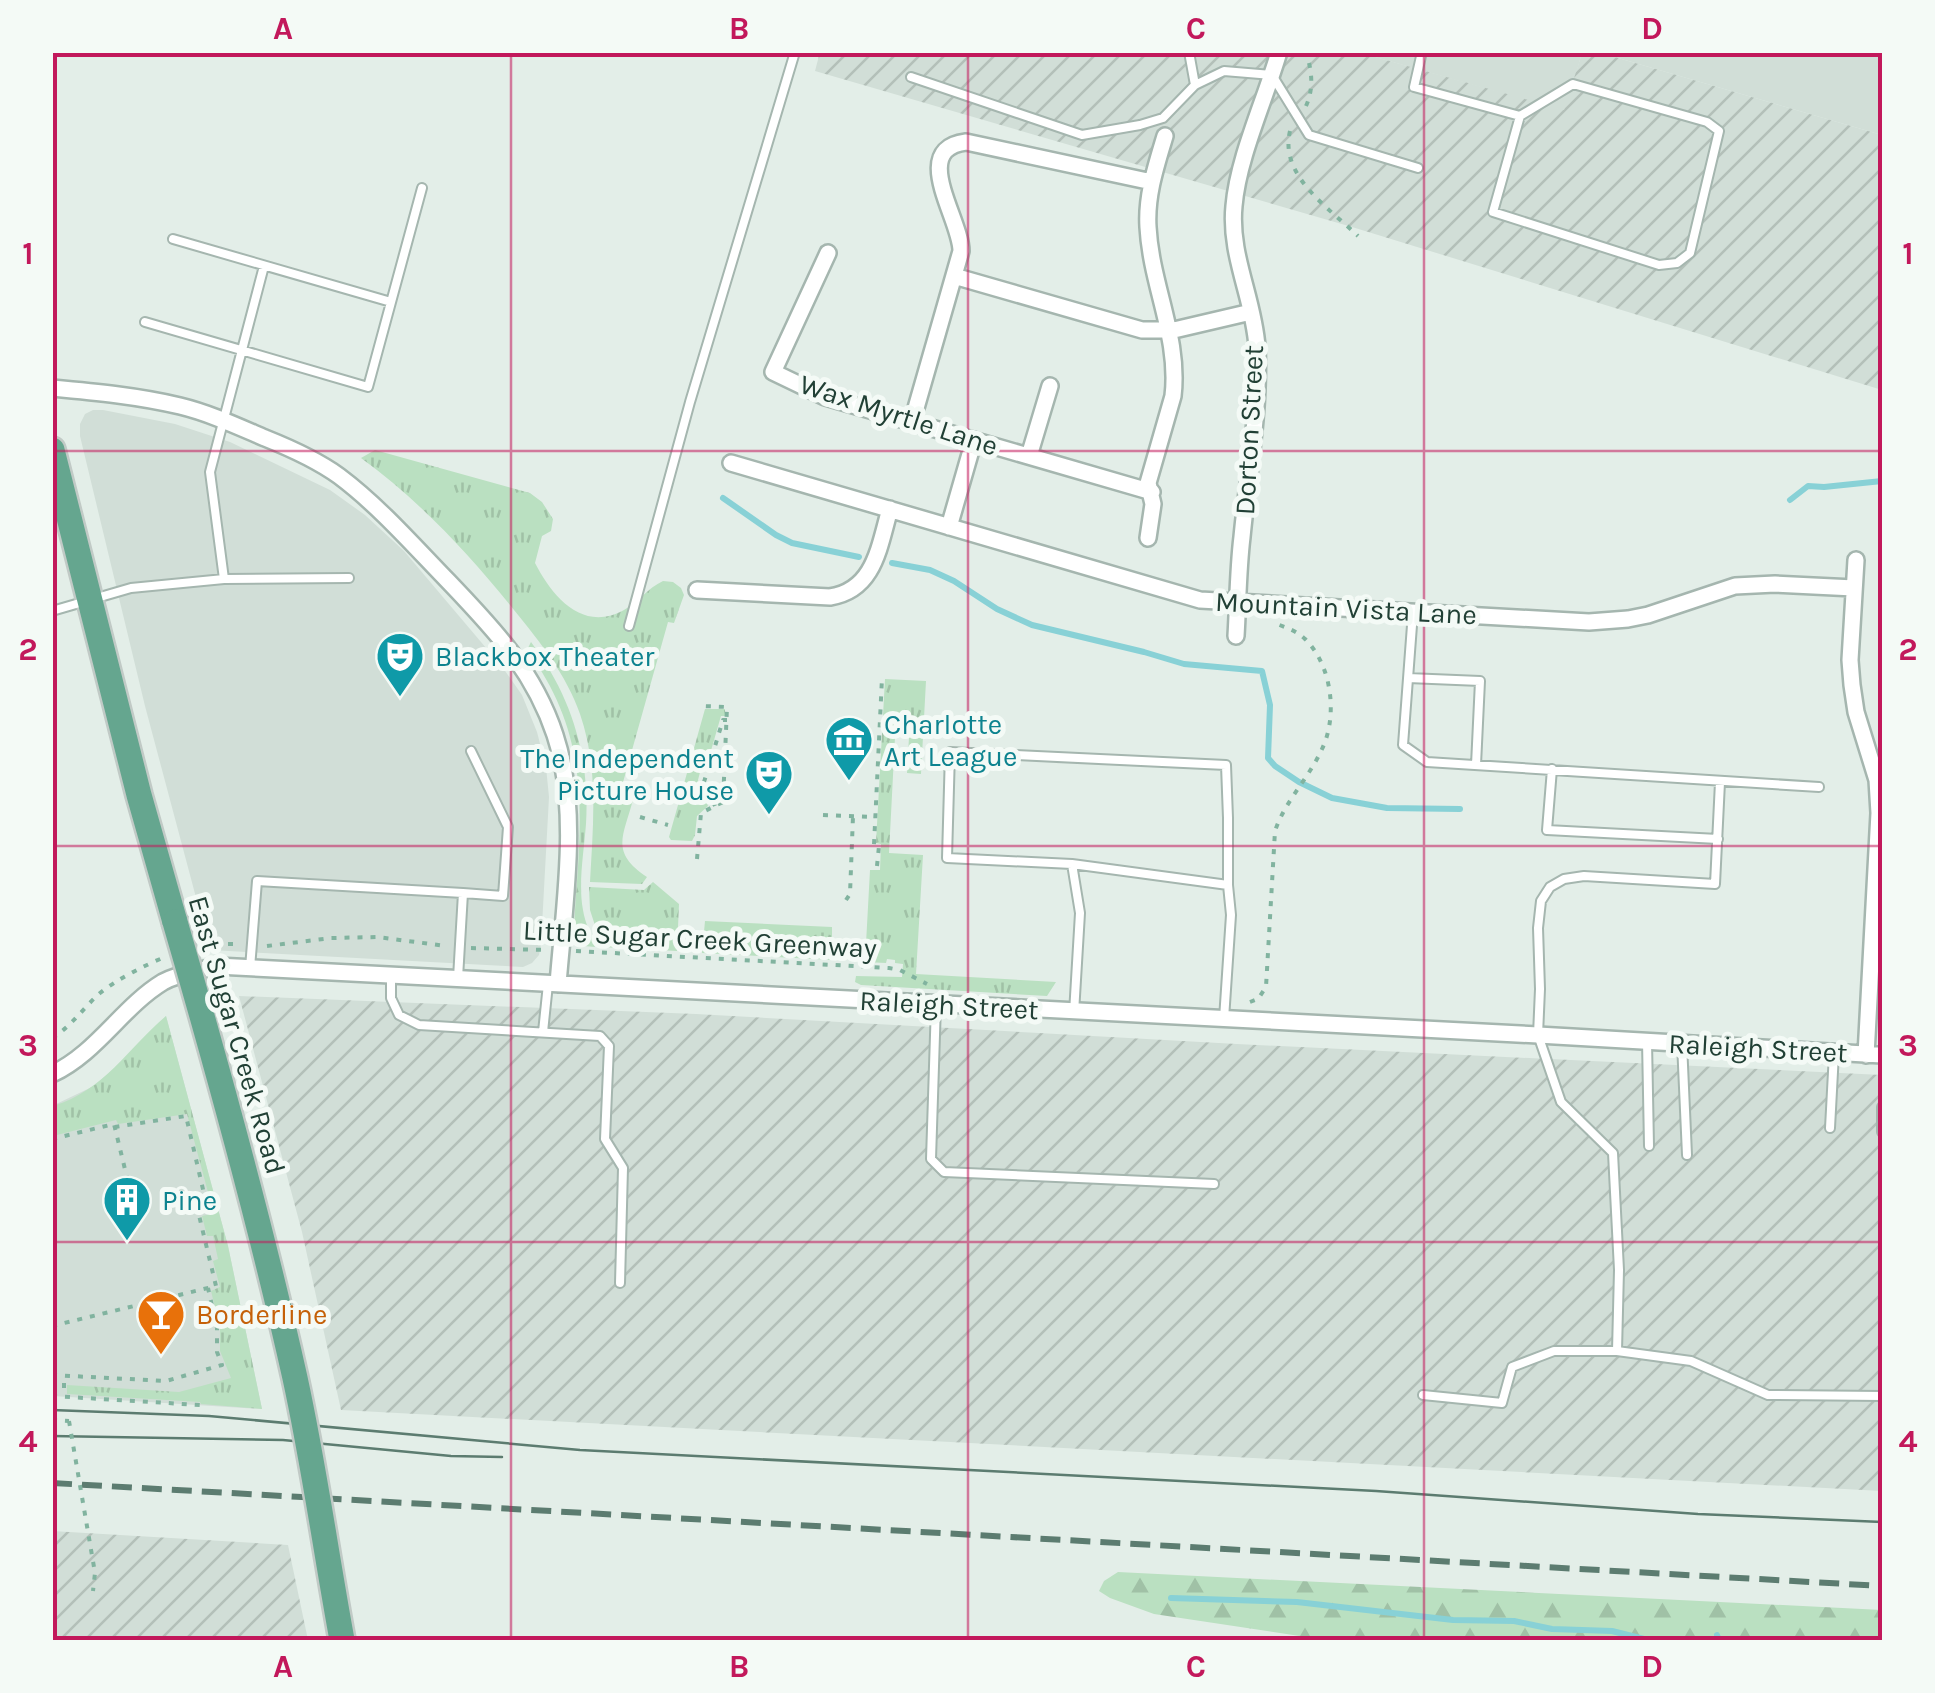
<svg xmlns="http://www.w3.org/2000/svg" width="1935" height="1693" viewBox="0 0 1935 1693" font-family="Karla,sans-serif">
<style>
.built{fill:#d1ded7}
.industrial{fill:url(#industrial-furrows)}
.grass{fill:url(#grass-tufts)}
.forest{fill:url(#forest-firs)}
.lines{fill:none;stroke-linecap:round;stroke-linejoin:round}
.stream{stroke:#88d1d6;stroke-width:6}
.lane-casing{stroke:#a5b6af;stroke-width:12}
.street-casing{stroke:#a5b6af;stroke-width:20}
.primary-casing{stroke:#c1cac6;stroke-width:30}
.path{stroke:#81b39f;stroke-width:4;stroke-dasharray:5 8;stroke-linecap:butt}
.lane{stroke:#fff;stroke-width:8}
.street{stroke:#fff;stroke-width:15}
.primary{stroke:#65a68f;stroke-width:25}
.tram{stroke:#5c7c70;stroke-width:2.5}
.rail{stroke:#5c7c70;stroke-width:6;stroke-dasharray:20 10;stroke-linecap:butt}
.primary-bridge-casing{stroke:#c1cac6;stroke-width:30;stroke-linecap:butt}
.path-bridge{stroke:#81b39f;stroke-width:4;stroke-dasharray:5 8;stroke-linecap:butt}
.primary-bridge{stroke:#65a68f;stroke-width:25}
.grid{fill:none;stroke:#c2185b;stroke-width:2.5;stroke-opacity:0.55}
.labels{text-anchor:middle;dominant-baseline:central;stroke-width:10;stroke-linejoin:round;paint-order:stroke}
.street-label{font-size:28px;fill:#214035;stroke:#f4faf6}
.culture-label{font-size:28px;fill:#0d838f;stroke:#f4faf6;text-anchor:start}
.food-label{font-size:28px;fill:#c56008;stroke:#f4faf6;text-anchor:start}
.neatline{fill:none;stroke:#c2185b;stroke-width:4}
.grid-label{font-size:32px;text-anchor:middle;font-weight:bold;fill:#c2185b}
</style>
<defs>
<pattern id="industrial-furrows" width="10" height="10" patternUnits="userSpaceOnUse" patternTransform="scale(2.5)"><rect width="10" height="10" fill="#d1ded7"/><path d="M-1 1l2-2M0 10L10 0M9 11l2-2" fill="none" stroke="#b3c0b9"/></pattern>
<pattern id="grass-tufts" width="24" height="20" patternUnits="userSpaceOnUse" patternTransform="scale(2.5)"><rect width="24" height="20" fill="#bae0c1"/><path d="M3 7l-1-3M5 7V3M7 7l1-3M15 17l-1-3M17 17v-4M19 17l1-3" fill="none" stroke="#a0c1a6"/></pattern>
<pattern id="forest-firs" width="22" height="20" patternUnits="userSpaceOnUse" patternTransform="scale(2.5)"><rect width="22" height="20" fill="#bae0c1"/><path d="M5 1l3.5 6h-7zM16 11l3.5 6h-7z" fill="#a0c1a6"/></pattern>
</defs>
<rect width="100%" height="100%" fill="#e3eee8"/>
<path class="built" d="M1361,53H1582L1565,111Z
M1601,53H1882V135Z
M93,410H103L175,424L230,442L330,490L365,515L404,551L503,668L522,695L537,732L546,767L549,797L541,944L539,955L532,963L523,967L210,950L145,706L80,436V424L85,414Z
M166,1016L228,1246L262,1409L53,1396L52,1106L94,1086L121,1063Z"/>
<path class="industrial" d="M820,52L1361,53L1564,110L1582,53H1601L1882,135V390L1352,227L815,71Z
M239,996L696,1014L1237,1044L1882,1075V1491L341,1410L302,1232Z
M52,1531L288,1545L308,1640H53Z"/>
<path class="grass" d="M375,450L530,493L542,502L553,519L551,531L542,536L535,563C552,596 582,633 624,610C638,602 648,588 663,581L673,582L681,588L684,595L674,623L668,622L620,793L633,800C623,837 610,852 647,877L642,884L590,882C593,825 599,769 580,714C566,674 540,642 514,610C469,554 420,501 361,458Z
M531,642C572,697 590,757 586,824C584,852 578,883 583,910C585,923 591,934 595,947L573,945C578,834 599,747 527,650Z
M885,679L926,681L921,774L907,773L909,737H895L889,853L923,855L916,974L1056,982L1047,996L861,985L855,982L856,976L902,977L903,964L895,963V960L887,959L886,963L865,962L870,870H880L881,844L876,843Z
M705,709H725V716H721L710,754L705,753L698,780L708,806L697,816L695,835L692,841L671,840L669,837Z
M653,882L679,904L677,951L602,947L590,910L589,887L644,890Z
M705,921L832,927V960L702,953Z
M166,1016L228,1246L262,1409L201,1404L200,1402L67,1394V1385L179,1392L231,1378L220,1351V1328L211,1291L220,1287L213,1261L218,1259L213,1236H207L202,1216L207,1215L209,1196L187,1114L118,1124L116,1120L53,1136V1106C105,1090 127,1049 166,1016Z"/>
<path class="forest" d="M1118,1572L1882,1610V1640H1326L1154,1614L1110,1598L1099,1591L1104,1581Z"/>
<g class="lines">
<path class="stream" d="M723,498L776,535L792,543L859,557
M1790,500L1808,486L1824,487L1882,481
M892,563L930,570L954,581L997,609L1032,625L1144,652L1184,664L1262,671L1270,705L1268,758L1275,766L1299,782L1332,798L1387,808L1460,809
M1171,1598L1297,1602L1453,1620L1514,1621L1552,1629L1612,1631L1648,1640
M1717,1635L1719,1640"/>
<g class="lane-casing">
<path id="lane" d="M1189,52L1195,85
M1422,52L1414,87L1520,116L1573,84L1707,122L1719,131L1690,253L1677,263L1659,265L1493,212L1520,116
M911,77L1082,135L1140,125L1163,118L1195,85L1224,71L1272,75L1309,135L1418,168
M173,239L391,302
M145,322L368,387L422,188
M224,579L349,578
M52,611L131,588L224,579L210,472L264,266
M1413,612L1403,745L1427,762L1819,787
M629,626L690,402L795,52
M1408,678L1480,681L1476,765
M1552,769L1547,830L1718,839
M1720,782L1715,884L1584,876L1564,879L1550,887L1541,901L1538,928L1540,989L1538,1035L1561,1102L1613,1153L1619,1270L1617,1351L1691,1361L1768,1395L1882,1396
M1072,864L1228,885L1231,915L1224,1019
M463,893L503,896L508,827L471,751
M250,968L257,881L463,893L458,978
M391,974V998L399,1015L419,1025L600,1036L609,1046L605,1139L623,1168L620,1283
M936,1004L931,1159L944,1172L1214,1184
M1074,1013L1080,913L1072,864L947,858L950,752L1226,765L1228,818V885
M543,1032L548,984
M1647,1041L1649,1146
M1682,1043L1687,1155
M1882,1107V1132
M1830,1128L1834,1053
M1423,1395L1502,1403L1512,1367L1554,1351H1617"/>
</g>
<g class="street-casing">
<path id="street" d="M828,253L773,372L825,397L1152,492
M954,276L1142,330H1174L1251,312
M52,388C95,392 138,396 180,406C209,413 237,426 265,438C290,448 317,460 339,476C379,506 413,545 448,581C494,629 534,671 555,735C580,810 564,906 558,984
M912,422L961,251C961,219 909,149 966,142L1152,182
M1029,456L1050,386
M731,463L1200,600L1589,622L1628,619L1648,615L1735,586L1775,584L1854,588
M949,527L974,440
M1148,538L1153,504L1148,483L1173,396C1180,338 1151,285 1148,227C1146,196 1156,166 1165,136
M1856,560L1850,660L1852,685L1856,712L1877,780L1879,813L1866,1055
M697,590L830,597C875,590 879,546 890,509
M1236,636C1238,603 1238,570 1242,537C1248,474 1260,410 1257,347C1254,299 1229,255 1234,206C1238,158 1265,100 1279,52
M52,1074C97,1053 122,1007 163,982C179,973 200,971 217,966L1538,1035L1882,1055"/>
</g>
<g class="primary-casing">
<path id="primary" d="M52,450L139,795L175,922"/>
</g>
<path class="path" d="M1306,106C1314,88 1312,71 1306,52
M1290,131C1279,176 1329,208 1358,236
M715,806L704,782L723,720H727
M823,815L875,817
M640,817L668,825
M697,859L701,813L723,802L727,707L702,706
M877,866L879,846L874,845L882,678
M846,900L850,894L853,816
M202,944H237
M267,946L331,938L377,937L446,946
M471,948L546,950
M576,951L889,968L900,970L927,984
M1250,1002L1258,999L1266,987L1275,831C1285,801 1309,778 1322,749C1338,716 1332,665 1305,639C1297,631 1287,628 1277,624
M52,1038C72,1026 83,1008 100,993C116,980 145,965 165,957
M52,1139L114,1124L131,1194
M52,1326L216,1286L197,1207L204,1205L205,1198L186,1116L115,1127
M52,1375L166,1381L222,1365L217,1352V1328L208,1288
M52,1389H64V1375
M52,1396L200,1405
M52,1420L69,1421"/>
<use href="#lane" class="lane"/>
<use href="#street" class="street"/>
<use href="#primary" class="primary"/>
<path class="tram" d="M52,1410L209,1416L580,1450L1376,1491L1698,1514L1882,1522
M52,1436L283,1440L451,1456L502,1457"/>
<path class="rail" d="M52,1483L1882,1586"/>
<g class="primary-bridge-casing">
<path id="primary-bridge" d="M175,922C219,1073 261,1225 295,1378C314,1465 326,1553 342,1640"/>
</g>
<path class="path-bridge" d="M69,1421L95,1573L93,1591"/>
<use href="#primary-bridge" class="primary-bridge"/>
</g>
<path class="grid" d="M511,52V1640M968,52V1640M1424,52V1640M52,451H1882M52,846H1882M52,1242H1882"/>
<defs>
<g id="theatre-pin" transform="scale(2.5)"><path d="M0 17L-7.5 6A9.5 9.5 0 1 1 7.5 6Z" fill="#0f9aa8" stroke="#f4faf6"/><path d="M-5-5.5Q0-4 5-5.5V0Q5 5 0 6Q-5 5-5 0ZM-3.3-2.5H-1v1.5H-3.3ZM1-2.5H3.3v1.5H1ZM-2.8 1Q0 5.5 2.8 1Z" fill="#fff"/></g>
<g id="museum-pin" transform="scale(2.5)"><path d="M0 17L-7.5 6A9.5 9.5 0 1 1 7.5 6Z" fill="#0f9aa8" stroke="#f4faf6"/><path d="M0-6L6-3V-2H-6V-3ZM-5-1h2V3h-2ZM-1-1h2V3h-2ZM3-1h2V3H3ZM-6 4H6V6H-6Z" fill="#fff"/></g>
<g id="building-pin" transform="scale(2.5)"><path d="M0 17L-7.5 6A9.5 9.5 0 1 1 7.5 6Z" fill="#0f9aa8" stroke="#f4faf6"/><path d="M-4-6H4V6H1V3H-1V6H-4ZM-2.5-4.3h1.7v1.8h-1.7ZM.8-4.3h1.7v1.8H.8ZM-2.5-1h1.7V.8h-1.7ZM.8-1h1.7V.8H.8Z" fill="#fff"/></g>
<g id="bar-pin" transform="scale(2.5)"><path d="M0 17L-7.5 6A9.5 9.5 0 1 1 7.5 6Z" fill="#e8710a" stroke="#f4faf6"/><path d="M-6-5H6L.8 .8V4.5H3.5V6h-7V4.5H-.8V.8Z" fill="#fff"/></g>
</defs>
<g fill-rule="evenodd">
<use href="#theatre-pin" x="400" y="656"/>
<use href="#museum-pin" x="849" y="740"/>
<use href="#theatre-pin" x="769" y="774"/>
<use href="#building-pin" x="127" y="1200"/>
<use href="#bar-pin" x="161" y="1314"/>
</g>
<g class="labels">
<g class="street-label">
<text transform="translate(899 415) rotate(18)">Wax Myrtle Lane</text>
<text transform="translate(1249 430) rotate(-87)">Dorton Street</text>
<text transform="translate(1346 608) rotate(3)">Mountain Vista Lane</text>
<text transform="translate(700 939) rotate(3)">Little Sugar Creek Greenway</text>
<text transform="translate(949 1005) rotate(3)">Raleigh Street</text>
<text transform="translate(237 1035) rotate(74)">East Sugar Creek Road</text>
<text transform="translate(1758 1048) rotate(3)">Raleigh Street</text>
</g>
<g class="culture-label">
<text x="435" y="656">Blackbox Theater</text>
<text x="884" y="724">Charlotte<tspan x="884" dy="32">Art League</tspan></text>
<text x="734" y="758" text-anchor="end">The Independent<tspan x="734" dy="32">Picture House</tspan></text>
<text x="162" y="1200">Pine</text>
</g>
<g class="food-label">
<text x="196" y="1314">Borderline</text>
</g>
</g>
<rect width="1935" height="1693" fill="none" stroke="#f4faf6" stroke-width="110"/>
<rect x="55" y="55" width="1825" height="1583" class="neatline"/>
<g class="grid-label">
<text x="283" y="39">A</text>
<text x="739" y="39">B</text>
<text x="1196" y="39">C</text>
<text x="1652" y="39">D</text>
<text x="28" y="264">1</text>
<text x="1908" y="264">1</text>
<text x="28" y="660">2</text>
<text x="1908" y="660">2</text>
<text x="28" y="1056">3</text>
<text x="1908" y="1056">3</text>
<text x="28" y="1452">4</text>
<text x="1908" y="1452">4</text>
<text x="283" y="1677">A</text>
<text x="739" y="1677">B</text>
<text x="1196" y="1677">C</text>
<text x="1652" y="1677">D</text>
</g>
</svg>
